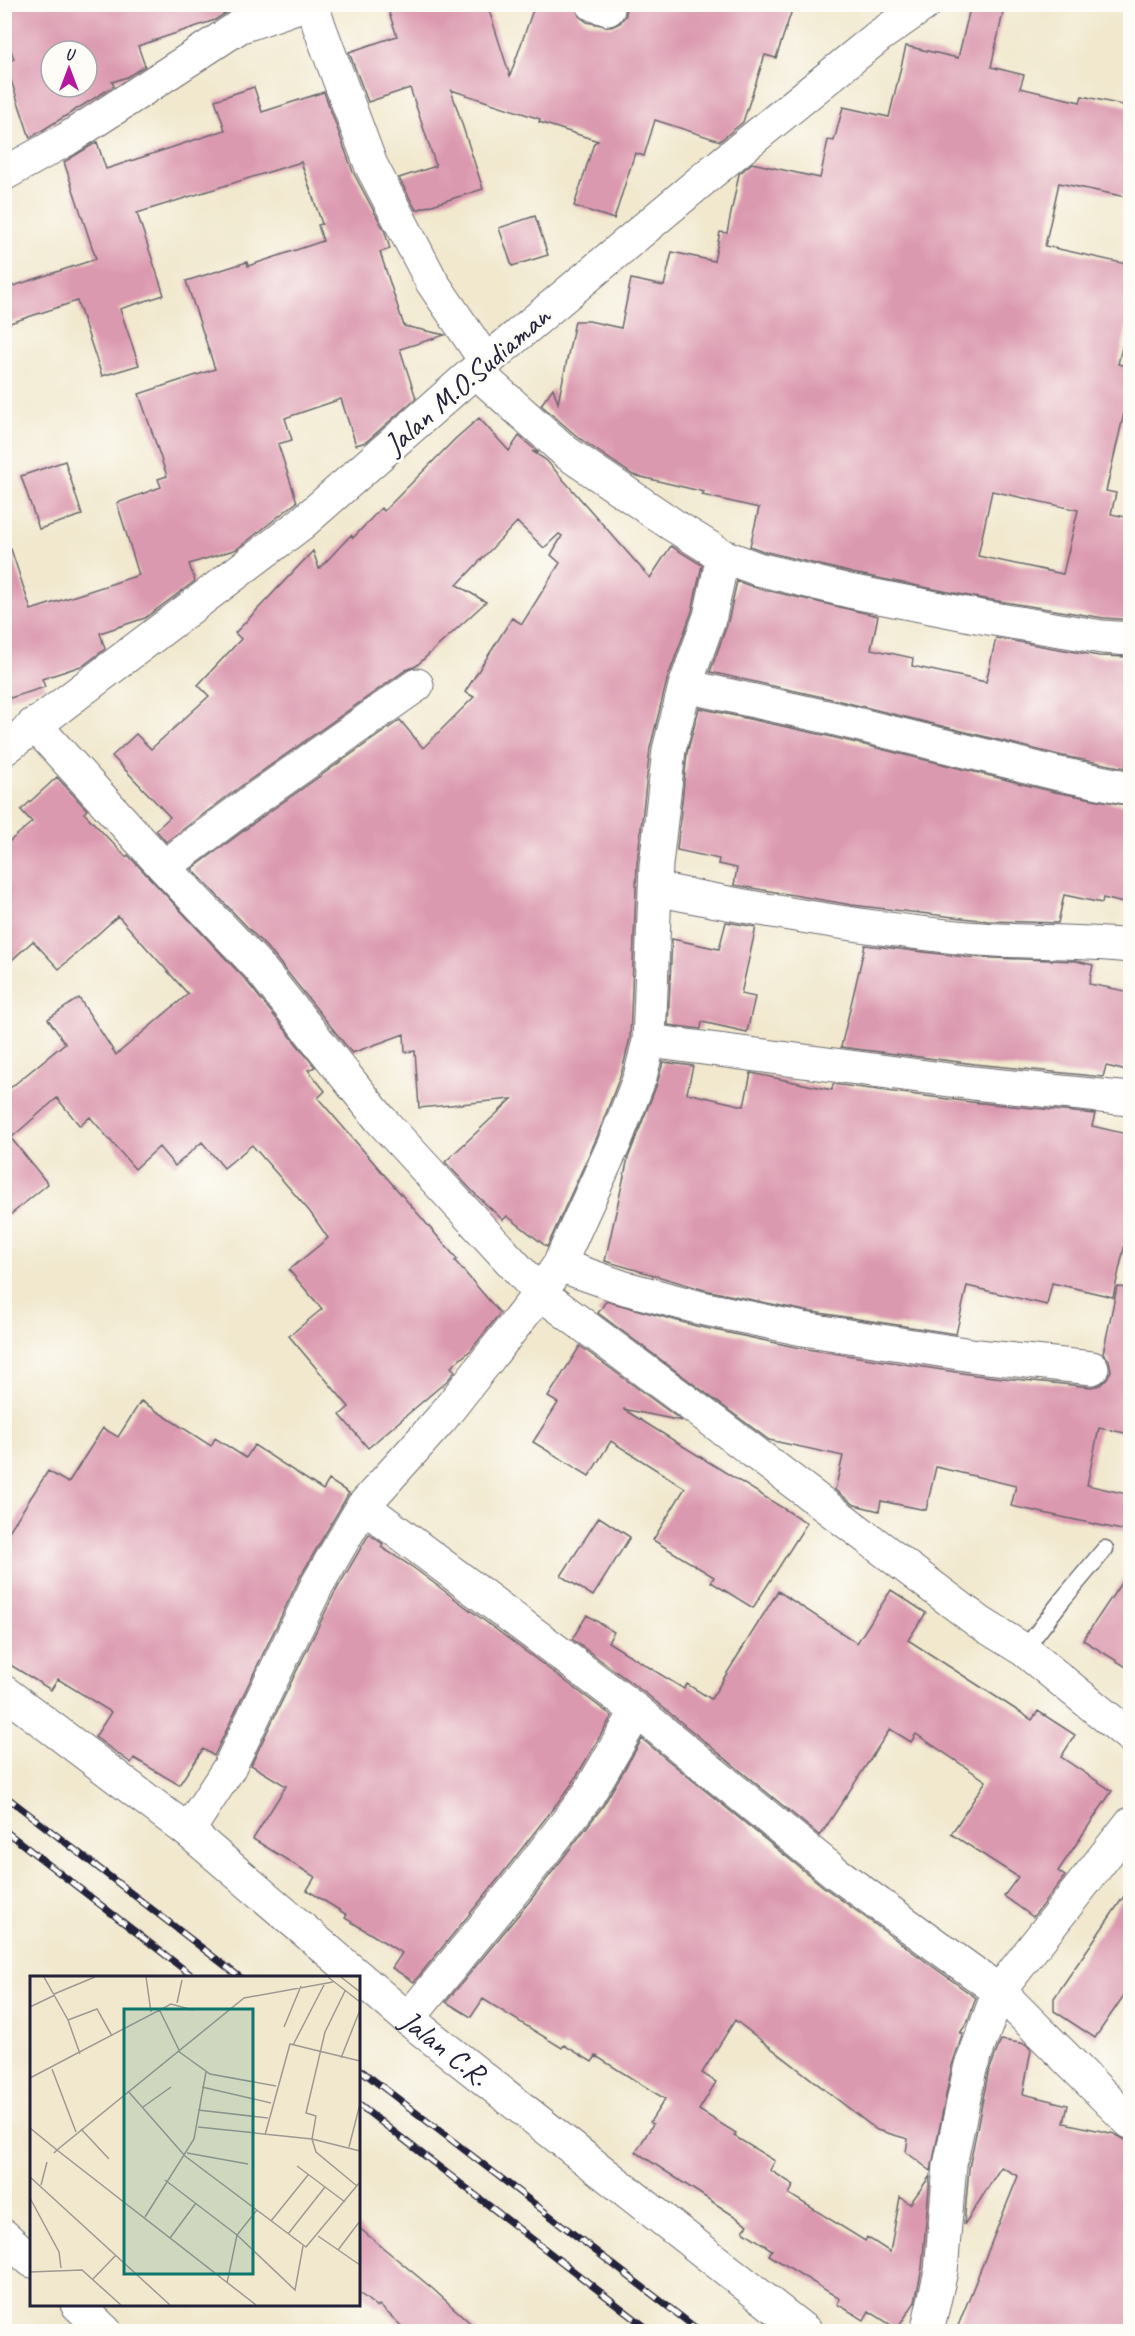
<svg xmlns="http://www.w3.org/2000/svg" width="1135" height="2336" viewBox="0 0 1135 2336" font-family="Caveat,sans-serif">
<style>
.building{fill:#db99af;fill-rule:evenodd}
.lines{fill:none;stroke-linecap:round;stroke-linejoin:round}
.lane-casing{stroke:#6a676e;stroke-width:19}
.street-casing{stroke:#6a676e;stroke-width:35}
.secondary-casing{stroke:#6a676e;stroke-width:35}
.lane{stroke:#fff;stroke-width:16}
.street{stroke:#fff;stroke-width:33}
.secondary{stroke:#fff;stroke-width:33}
.rail-casing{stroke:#22223b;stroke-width:7}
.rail{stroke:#fdfcf7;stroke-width:4.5;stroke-dasharray:14;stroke-linecap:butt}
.labels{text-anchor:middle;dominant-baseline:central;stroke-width:6;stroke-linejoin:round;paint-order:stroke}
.street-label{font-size:30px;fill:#22223b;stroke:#fdfcf7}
.inset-road{fill:none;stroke:#9e9993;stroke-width:1.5}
.view{fill:#0f766e;fill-opacity:0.15;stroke:#0f766e;stroke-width:3}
.inset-edge{fill:none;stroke:#22223b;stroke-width:3}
</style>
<rect width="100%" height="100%" fill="#fdfcf7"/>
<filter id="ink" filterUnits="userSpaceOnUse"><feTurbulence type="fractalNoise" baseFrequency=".0167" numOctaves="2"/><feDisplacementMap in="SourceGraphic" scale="12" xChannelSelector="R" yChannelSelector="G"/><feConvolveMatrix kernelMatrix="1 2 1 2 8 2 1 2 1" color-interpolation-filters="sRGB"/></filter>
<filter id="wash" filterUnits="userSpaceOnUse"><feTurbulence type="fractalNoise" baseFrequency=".008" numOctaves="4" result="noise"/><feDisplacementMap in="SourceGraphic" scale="24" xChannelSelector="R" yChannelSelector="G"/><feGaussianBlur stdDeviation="1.35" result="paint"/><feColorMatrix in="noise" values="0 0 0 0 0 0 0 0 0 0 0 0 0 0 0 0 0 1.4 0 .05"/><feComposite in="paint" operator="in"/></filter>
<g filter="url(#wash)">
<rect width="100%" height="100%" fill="#f1e8ce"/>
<g id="blocks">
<path class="building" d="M4,4H244V5L229,11L215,20L138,46L145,66L127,77L112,82L114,86L30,138L5,62L14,59L4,31ZM51,51H87V87H51Z
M386,4H487L510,76L535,4H575L579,16L587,22L611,27L620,23L626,15V4H794L776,58L765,55L743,122L720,141L655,120L644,156L635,153L614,219L574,206L594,143L598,141L539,122L540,119L451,90L483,189L416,210L399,178L436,166L410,88L368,102L349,52L397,36Z
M971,4H987L1004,8L991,67L1024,75L1020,88L1080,102L1082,96L1131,107V198L1059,183L1045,246L1131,265V310L1118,364L1131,367V383L1106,491L1116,493L1111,514L1131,518L1130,620L1104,618L979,598L853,573L763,551L750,546L759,508L702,495L704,492L633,475L579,438L541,405L553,388L558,403L575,321H589L621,328L631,279L664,286L672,252L714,261L720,232L727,233L739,174L752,163L820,178L828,140L834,141L843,107L889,117L906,46L958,58ZM992,491L1078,510L1063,574L978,556Z
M254,87L262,112L324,92L353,172L385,232L390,249L380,252L404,326L445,335L400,349L416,398L366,442L356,445L341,399L285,418L292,440L278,444L297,502L237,549L189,564L195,581L145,618L100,633L105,649L84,665L42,679L45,687L4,700V550L11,549L31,610L139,575L117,503L161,487L158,479L167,476L139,394L215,369L186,281L247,262L248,266L323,241L318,225L322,224L301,162L137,213L164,295L120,309L139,365L102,376L77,301L4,325V289L96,259L64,162L97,142L106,169L225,130L215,100Z
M535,216L548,255L512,266L499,228Z
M479,418L509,451L519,436L539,453L532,451L546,460L650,578L671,546L702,565L692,611L667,680L650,748L637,864L630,1038L622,1071L597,1137L547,1247L507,1216L503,1220L477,1196L445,1162L512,1099L419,1108L415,1051L405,1052L404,1034L352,1053L272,953L192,869L266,814L400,720L423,748L474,697L465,692L512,618L522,624L560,563L551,555L562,536L559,534L544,548L517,522L457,585L486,602L416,666L406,670L244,784L166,842L156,830L170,817L112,756L136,734L151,749L209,696L198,685L241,639L235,633L313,551L319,569L351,535L353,538L381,508L384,511L455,439Z
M65,461L82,515L39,529L21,476Z
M737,581L753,587L878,616L871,649L913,658L912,666L986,682L996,638L1099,656L1131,657V747L1125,768L1063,756L836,700L710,672L728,622Z
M699,708L828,736L1055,792L1131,806V905L1103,898L1102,903L1064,895L1058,923L988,921L852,905L734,885L737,868L718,864L719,859L677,850L687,753Z
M57,777L87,810L84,813L126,857L128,855L244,978L315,1067L308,1070L325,1091L318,1098L457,1259L455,1261L500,1313L471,1350L451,1367L455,1371L448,1380L368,1448L340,1415L349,1407L289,1336L322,1309L289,1270L328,1238L310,1212L252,1145L224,1168L202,1142L175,1166L159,1147L135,1169L90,1117L80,1126L57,1098L11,1138L48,1184L4,1220V1093L65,1043L48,1019L79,998L116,1055L188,994L118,916L59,969L33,941L4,967V846L32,822L21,810Z
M726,922L756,927L741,994L755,997L747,1032L702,1022L701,1029L668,1025L672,939L719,949Z
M865,945L966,957L1076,961L1093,965L1089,984L1131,992V1072L1106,1066L1103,1077L975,1064L841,1047Z
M663,1062L693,1066L687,1093L744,1106L751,1073L832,1090L833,1084L971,1102L1095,1114L1092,1126L1131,1135V1236L1127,1235L1113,1297L1052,1283L1047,1305L967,1286L956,1334L806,1311L705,1290L605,1261L628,1158L657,1084Z
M1117,1287L1131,1288V1434L1099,1428L1087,1485L1131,1495V1532L1011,1506L1016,1486L936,1467L926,1510L881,1501L879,1511L855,1505L835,1490L843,1456L769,1440L598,1313L606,1301L696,1326L800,1348L975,1375L1091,1387L1100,1385L1107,1378L1111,1371L1109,1360L1103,1353Z
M580,1346L682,1421L623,1409L807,1523L753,1608L711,1582L714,1577L653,1540L685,1488L611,1441L589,1476L533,1442L558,1403L548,1397Z
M141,1401L211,1446L215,1438L246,1458L254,1445L323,1490L329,1480L349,1493L300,1577L214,1756L203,1749L179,1785L134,1758L131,1763L95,1737L111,1712L58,1679L51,1690L4,1661V1539L48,1471L68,1483L103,1428L118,1437Z
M599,1517L630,1537L593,1596L561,1576Z
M369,1534L383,1544L381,1547L411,1566L612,1716L572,1784L499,1878L414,1982L392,1968L402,1953L345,1918L347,1915L307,1890L315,1877L253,1839L286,1786L251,1765L334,1594Z
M1131,1568V1670L1083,1640Z
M891,1590L926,1613L908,1640L1032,1720L1038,1711L1075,1735L1061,1757L1112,1791L1058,1871L1065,1876L1033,1917L1004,1896L1018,1877L951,1834L986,1781L916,1734L911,1742L890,1729L820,1836L649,1696L572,1639L587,1615L614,1632L608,1642L684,1689L687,1684L711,1699L778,1591L857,1643Z
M642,1739L825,1888L976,1998L967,2023L960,2033H963L952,2065L931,2171L906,2152L908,2139L877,2130L735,2020L702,2073L716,2082L699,2110L736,2133L734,2136L775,2161L770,2170L794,2185L789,2194L865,2241L867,2237L890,2252L900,2197L910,2204L930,2176L922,2268L915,2302L897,2329L869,2311L864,2320L837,2304L840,2299L769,2255L772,2250L743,2231L748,2225L636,2152L653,2124L650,2122L665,2099L596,2056L592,2062L564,2045L562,2048L483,1999L471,2017L446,2002L529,1902L603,1806Z
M1131,1886V1985L1095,2038L1054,2011V1998Z
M1001,2040L1026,2044L1031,2050L1023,2094L1068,2105L1064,2123L1115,2134L1125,2140H1131V2331H956L1018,2176L1001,2167L964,2225L969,2168L988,2074Z
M358,2227L433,2289L479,2331H407L379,2305L377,2307L358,2292Z"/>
</g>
</g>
<g filter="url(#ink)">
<use href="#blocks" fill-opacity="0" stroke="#6a676e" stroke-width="1.5"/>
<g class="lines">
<g class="lane-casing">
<path id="lane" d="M1024,1650L1063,1599L1105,1549"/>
</g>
<g class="street-casing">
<path id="street" d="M311,4L371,165L432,282L487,363
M593,4L608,9
M4,174L67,139L239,27L305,4
M475,371L567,453L673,525L723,556L758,569L849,591L976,616L1102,637L1130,639
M685,686L832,718L1059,774L1130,788
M34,724L164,867L258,966L380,1119L540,1293L714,1422L979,1622L1024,1650L1130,1736
M164,867L255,799L417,685
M656,889C759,910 862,928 967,938C1021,943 1076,940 1130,946
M649,1041L973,1083L1130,1099
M559,1265L625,1288L701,1308L803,1329L978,1356L1092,1368
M363,1506L637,1711L836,1873L999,1991L1130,2122
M188,1831L229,1768L317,1585L363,1506L441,1419L540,1293L559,1265L614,1144L640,1077L649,1041L656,865L669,750L685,686L710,616L723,556
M408,2019L514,1890L588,1795L637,1711
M927,2332L941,2271L950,2165L970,2069L999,1991L1130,1824"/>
</g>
<g class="secondary-casing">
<g id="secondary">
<path d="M4,749L301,524L475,371L707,176L879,36L925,4"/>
<path id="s1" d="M4,1692L188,1831L408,2019L806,2332"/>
<path d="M4,2236L32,2261"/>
<path d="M77,2304L106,2332"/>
</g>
</g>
<use href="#lane" class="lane"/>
<use href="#street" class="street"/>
<use href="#secondary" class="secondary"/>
<g class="rail-casing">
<path id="rail" d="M4,1795L241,1978
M4,1830L195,1978
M358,2068L701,2332
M358,2104L652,2332"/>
</g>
<use href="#rail" class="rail"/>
</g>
</g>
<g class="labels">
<g class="street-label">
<text transform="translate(467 380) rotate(-41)">Jalan M.O.Sudiaman</text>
<text stroke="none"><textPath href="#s1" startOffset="567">Jalan C.R.</textPath></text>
</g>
</g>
<g transform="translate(30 1976)">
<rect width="330" height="330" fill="#f1e8ce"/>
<path class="inset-road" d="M14,1L38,44L50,78M116,1L121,36M298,1L330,26M311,1L330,16M315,15L295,56L276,137L286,140L282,163L286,176L327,210M24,18L65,1M147,27L152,4M0,31L25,19M129,33L149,74M38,44L67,33L82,60M254,51L271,10M263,69L295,7M148,75L180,98L246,110M311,82L330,34M22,93L46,156M0,102L141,28L163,34M172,111L241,127M98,115L155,180L276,271L330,206M113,131L141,111M168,134L238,142M168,151L282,163L330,175M0,152L27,174L24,177M51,153L79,183M235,159L260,68L330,85M319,171L330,128M157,177L218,188M267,190L315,226M0,201L140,329M135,204L207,259L265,314L273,270M11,209L17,186M0,222L29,276L31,292M115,241L164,163L176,96M241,245L278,199M258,258L295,211M288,260L330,289M140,262L166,227M308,274L330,245M0,296L52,294L91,329M63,303L86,279M197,307L207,259L227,234M226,329L27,174L214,22L303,6"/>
<path class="view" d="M94,33H223V298H94Z"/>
<rect width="330" height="330" class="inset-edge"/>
</g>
<rect width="1135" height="2336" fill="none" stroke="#fdfcf7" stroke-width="24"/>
<g transform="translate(69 69)"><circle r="28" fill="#fdfcf7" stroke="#a5a5ac" stroke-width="1.5"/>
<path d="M0-4.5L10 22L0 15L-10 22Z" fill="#b5179e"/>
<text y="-9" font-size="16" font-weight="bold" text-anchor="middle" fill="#22223b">U</text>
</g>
</svg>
